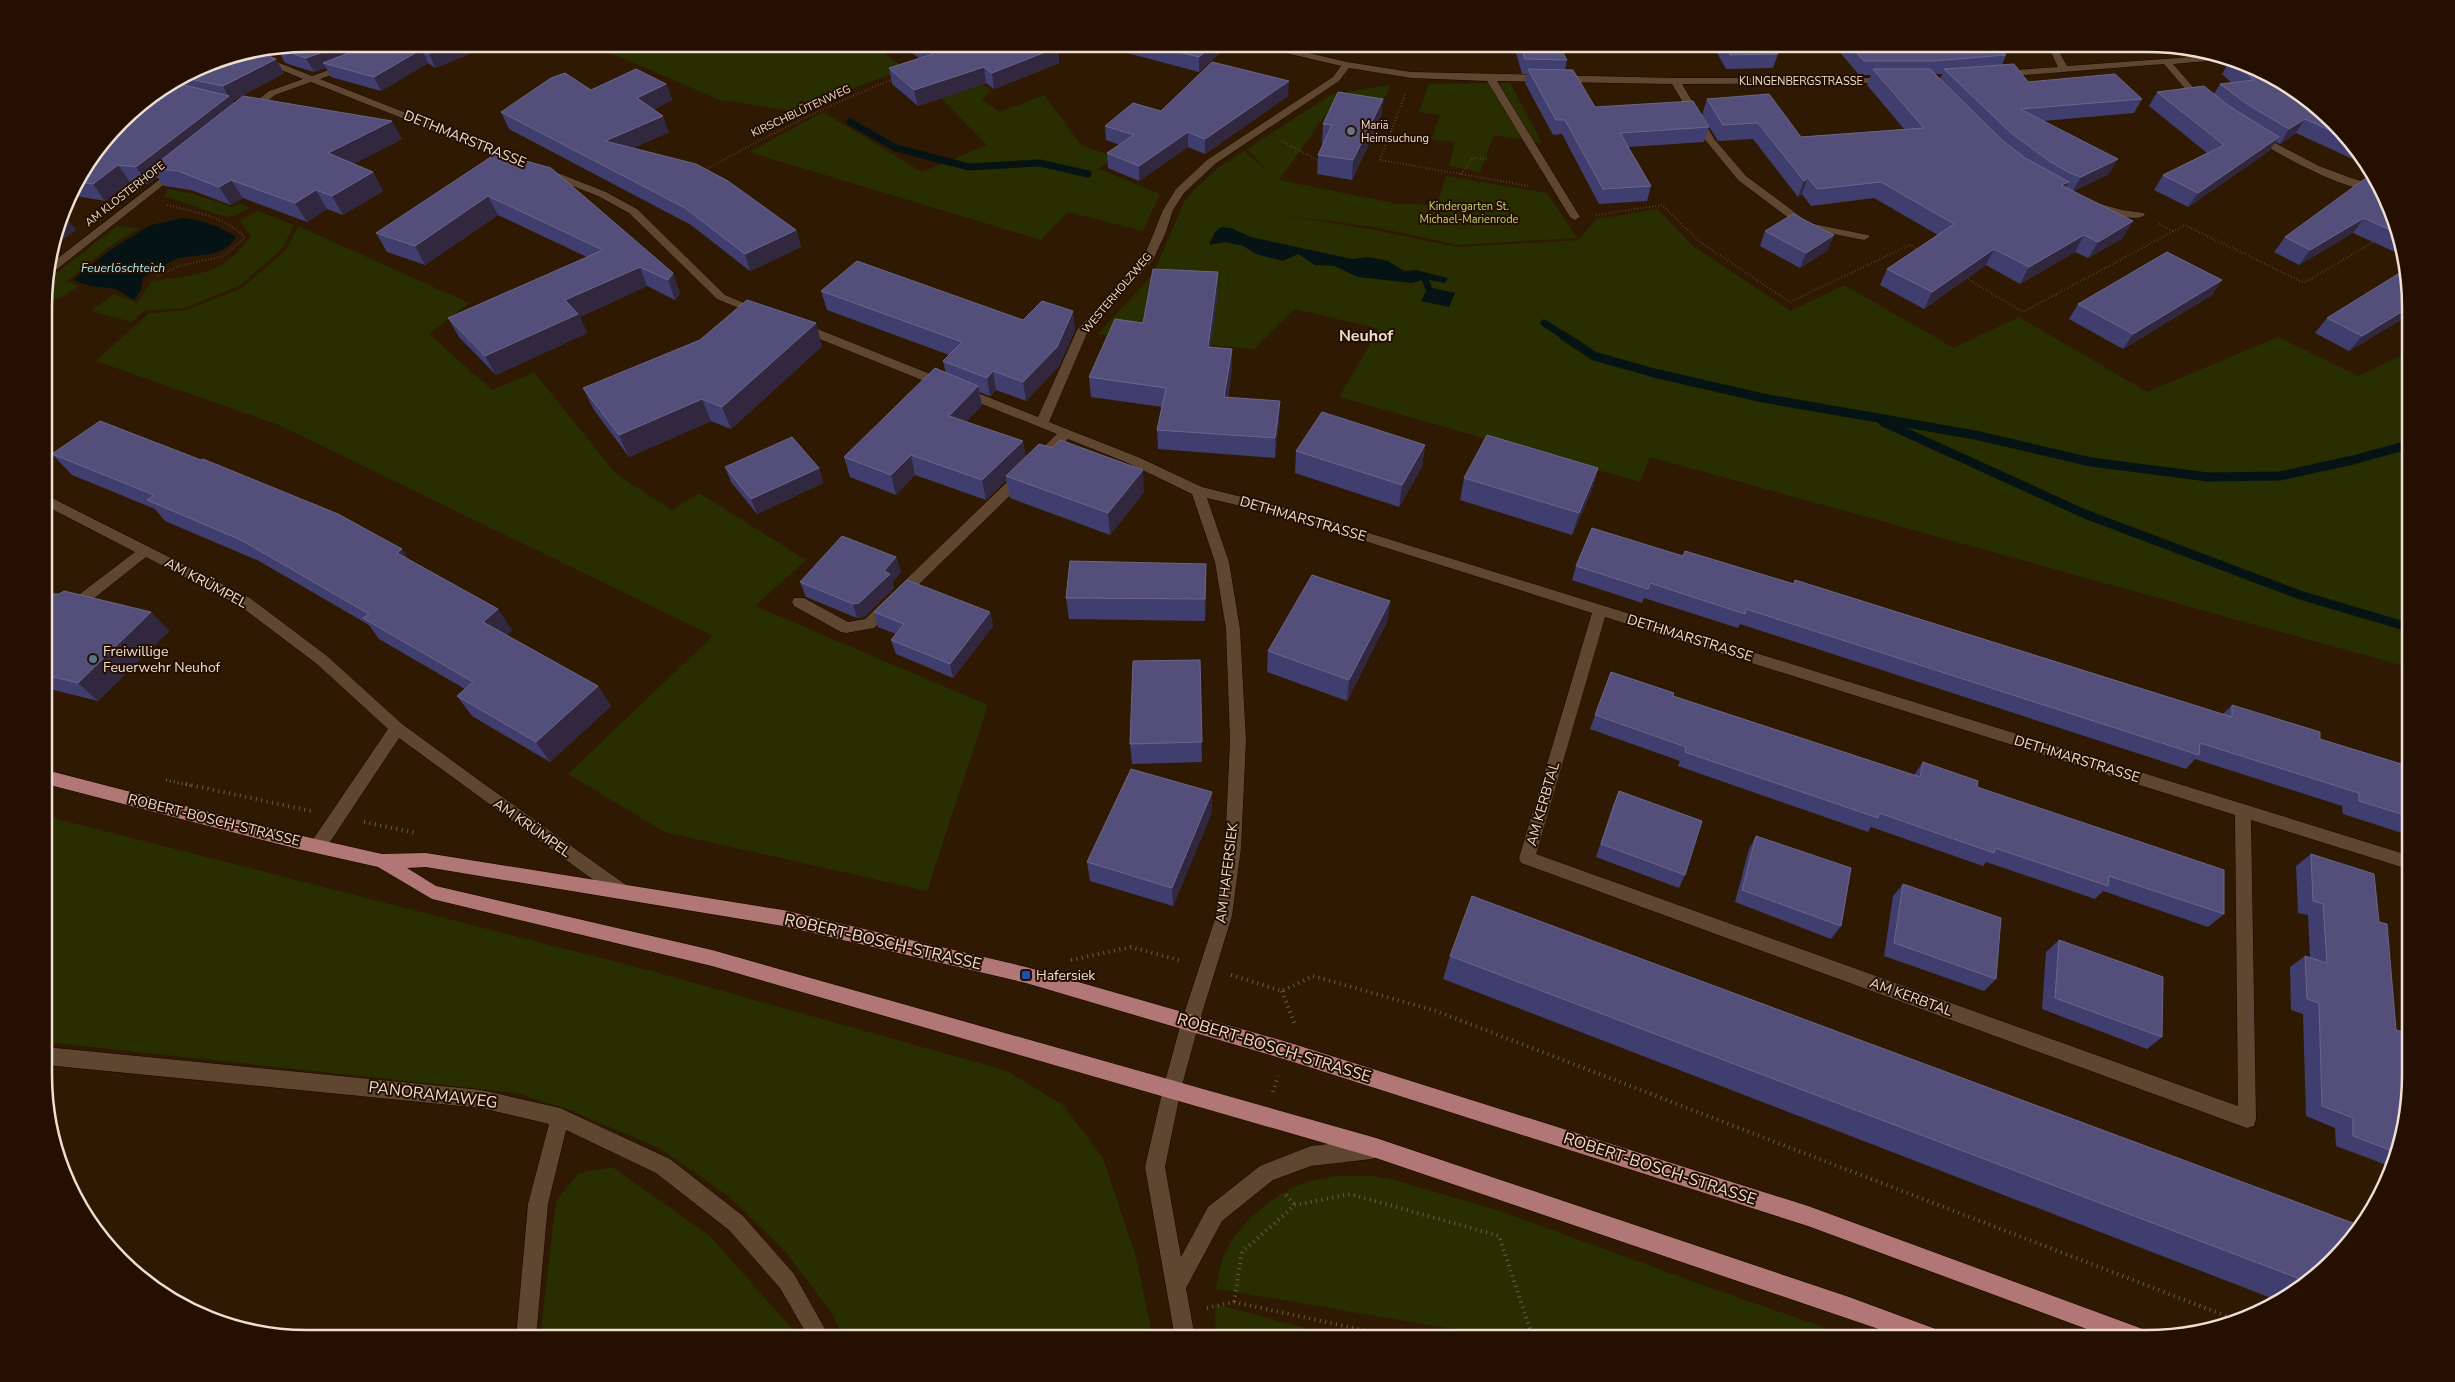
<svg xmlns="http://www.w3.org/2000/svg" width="2455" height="1382" viewBox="0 0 2455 1382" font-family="'Nunito Sans',sans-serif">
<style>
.green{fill:#282e00}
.water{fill:#061315}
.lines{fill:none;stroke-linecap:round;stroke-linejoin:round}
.stream-far1{stroke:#061315;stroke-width:7}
.stream{stroke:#061315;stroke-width:9}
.minor-casing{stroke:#160400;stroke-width:1}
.major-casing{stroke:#160400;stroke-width:1}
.path-far2{stroke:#6f5b48;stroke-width:2;stroke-dasharray:0.5 2.5;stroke-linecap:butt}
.path-far1{stroke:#6f5b48;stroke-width:3;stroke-dasharray:1 3;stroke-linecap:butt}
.path{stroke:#6f5b48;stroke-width:4;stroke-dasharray:1 4.5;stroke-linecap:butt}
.minor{fill:#5f4630;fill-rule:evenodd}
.major{fill:#b17776;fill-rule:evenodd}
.wall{fill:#403e6f;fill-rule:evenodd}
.shaded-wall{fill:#312840}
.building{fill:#534f7a;stroke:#6b6688}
.worship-dot{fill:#6b7280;stroke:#240f00;stroke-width:2}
.service-dot{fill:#5c6f8a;stroke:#240f00;stroke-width:2}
.transit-dot{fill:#1a4fb4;stroke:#240f00;stroke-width:2}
.labels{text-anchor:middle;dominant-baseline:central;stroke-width:4;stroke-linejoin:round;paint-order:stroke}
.far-street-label{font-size:11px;fill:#eedfd2;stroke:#240f00}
.far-poi-label{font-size:11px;fill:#eedfd2;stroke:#240f00;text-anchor:start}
.far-park-label{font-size:11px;fill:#c4d373;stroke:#240f00}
.far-water-label{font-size:12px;font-style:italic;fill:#a7f0fa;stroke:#240f00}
.street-label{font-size:14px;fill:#eedfd2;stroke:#240f00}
.poi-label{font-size:14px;fill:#eedfd2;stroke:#240f00;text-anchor:start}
.far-district-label{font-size:16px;font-weight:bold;fill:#eedfd2;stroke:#240f00}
.near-street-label{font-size:16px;fill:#eedfd2;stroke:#240f00}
.rim{fill:none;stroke:#eedfd2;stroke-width:2.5}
</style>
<rect width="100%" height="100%" fill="#2f1903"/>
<path class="green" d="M589,44H884L880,50L905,69L826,98L800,112L720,100Z
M918,74L968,75L991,90L982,100L1000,112L1044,95L1081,145L1115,157L1099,169L1160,194L1143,231L1068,212L1041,240L749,152L823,112L922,172L987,145Z
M1510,83L1542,143L1494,135L1480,172L1449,166L1455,142L1432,139L1440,115L1419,112L1429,84Z
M1391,85L1382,103L1358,113L1330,109L1279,180L1398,204L1437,205L1446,176L1547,193L1577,238L1457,245L1374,227L1282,215L1375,230L1457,247L1579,240L1596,219L1657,209L1693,246L1791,311L1844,285L1954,348L2019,317L2147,392L2278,337L2358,376L2411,351V668L1650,457L1640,482L1339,397L1379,329L1295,309L1254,349L1098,334L1154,273L1184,202L1193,191L1219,167L1244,151L1270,173L1247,149L1332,94Z
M168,189L191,193L232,207L240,203L250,208L234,216L226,217L164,196Z
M258,211L294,225L282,249L239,286L185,308L144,311L132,322L91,311L114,294L137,303L152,281C196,274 224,276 251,236L240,220Z
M117,226L139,228L109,247L67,281L79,286L59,299L46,296V281Z
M298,226L469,303L429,334L492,390L534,372L616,474L672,510L699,493L806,560L755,606L988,705L927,891L665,832L568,774L713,636L279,425L96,361L149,313L186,310L242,288L286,250Z
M46,816L648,970L1007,1071L1063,1105L1103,1158L1136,1257L1153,1338H845L829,1309L784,1250L727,1195L659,1148L567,1109L516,1093L46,1042Z
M612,1167L710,1236L796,1333L799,1338H540L556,1201L579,1173Z
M1336,1176H1374L1398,1181L1500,1211L1722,1292L1855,1338H1506L1216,1289C1218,1278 1220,1266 1224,1255C1237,1223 1277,1191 1310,1181C1318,1179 1327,1178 1336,1176Z
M1215,1304L1342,1338H1216Z"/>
<path class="water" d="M183,218C203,220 219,226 236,237C221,261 196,252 173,260C163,265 153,272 143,278L141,290L134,300L116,289L90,286L73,280L113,248L151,225Z
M1221,227L1231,228L1251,237L1352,259L1368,257L1388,261L1404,271L1416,270L1448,278L1445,283L1425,279L1412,283L1358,277L1334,266L1315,265L1298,254L1283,261L1256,254L1243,246L1225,242L1209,245L1215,232Z
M1428,287L1455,293L1449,307L1421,301Z"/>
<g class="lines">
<path class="stream-far1" d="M850,122L896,148L969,167L1040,163L1088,174
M1425,279L1428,287
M1544,323L1566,337"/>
<path class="stream" d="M1564,336L1594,356L1654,373L1763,398L1975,435L2091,462L2208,477L2280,476L2353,460L2411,444
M1883,422L2085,514L2300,595L2411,628"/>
<g class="minor-casing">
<path id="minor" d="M1255,44H1270L1347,62L1411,72L1675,78H1892V82L1889,83L1682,84L1715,140L1746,176L1809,223L1868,235L1870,237L1864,240L1802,228L1738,180L1706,141L1672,84L1497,81L1580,217L1575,220L1570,217L1487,81L1411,78L1349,68L1339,81L1215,164L1184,193L1173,210L1166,232L1153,260L1088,331L1049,422L1138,457L1202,487L1298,511L2411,856V870L2251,820L2256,1119L2254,1126L2247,1128L1521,863L1519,858L1592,613L1292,518L1207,498L1229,562L1240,629L1246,741L1241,848L1232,916L1199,1023L1181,1089L1165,1167L1181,1257L1208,1207L1260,1166L1311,1146L1372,1139L1379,1142L1382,1149L1379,1156L1372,1159L1311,1166L1273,1180L1222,1221L1186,1288L1195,1338H1175L1145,1167L1163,1089L1181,1023L1216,916L1225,848L1230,741L1226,629L1215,562L1192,494L1128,463L1068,439L874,628L846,633L841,632L794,606L792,602L794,598H804L848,622L865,619L1057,434L797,330L795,327L801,323L805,324L1038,417L1077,330L1144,257L1163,210L1176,189L1207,160L1333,77L1341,66L1256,46ZM1605,617L2235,815L2238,1106L1536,854Z
M2047,44H2055L2067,66L2220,55L2230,59L2173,64L2193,87L2207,98V102L2204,103L2187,91L2164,64L1999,77L1994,74L1999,71L2058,67Z
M257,54L312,76L345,64H351V68L320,79L606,192L637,209L725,295L766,312L764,315H756L717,299L629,213L598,196L311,82L275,95L253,113H247V109L269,91L303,79L247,56Z
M2256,133L2319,166L2351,178L2379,186L2382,192C2344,192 2285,157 2252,138V134Z
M177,166L181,167V171L51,274L46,275L49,265Z
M2091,201L2122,210L2144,213L2145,215C2136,224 2100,210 2087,206V202Z
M46,495L250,598L327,656L402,724L484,784L626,885L628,890L626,895L620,897L614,895L399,738L324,851L318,853L312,851L310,846L312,841L388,729L317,664L240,606L146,557L78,611H68L66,607L68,603L135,552L46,506Z
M46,1047L481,1090L560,1108L670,1159L743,1216L794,1274L830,1338H809L780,1288L729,1230L656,1173L566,1130L548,1204L536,1338H516L528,1204L549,1124L481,1108L46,1065Z"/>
</g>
<g class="major-casing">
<path id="major" d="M46,770L298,835L382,854L426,853L783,910L1026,967L1287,1042L1808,1206L2140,1328L2147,1331L2150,1338H2111L1808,1226L1287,1060L1026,983L783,926L426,867L407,868L436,886L712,950L1376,1138L1849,1297L1941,1331L1944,1338H1905L1376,1158L712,966L432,899L378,867L298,849L46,784Z"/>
</g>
<path class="path-far2" d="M1431,53L1454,44
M1405,95L1380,160L1529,186
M1282,141L1321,162
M703,171C766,136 829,105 895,78
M1461,174L1473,158L1487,159
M1596,215L1662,205L1700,242L1790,302L1910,245L1919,250
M2159,224L2173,231
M157,276L179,266L224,256L245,237C223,216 195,212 167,205
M1963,276L2023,312L2185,225L2304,283L2375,241"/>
<path class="path-far1" d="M166,780L192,786"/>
<path class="path" d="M186,784L311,811
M364,822L416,833
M1071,960L1131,947L1182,961
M1231,975L1282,991L1313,976L1436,1011L2239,1321
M1282,991L1295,1025
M1273,1092L1278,1076
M1286,1195L1295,1205
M1234,1302L1242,1252L1295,1205L1350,1194L1499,1236L1533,1338
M1207,1308L1234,1302L1399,1338"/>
<use href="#minor" class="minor"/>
<use href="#major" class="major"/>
</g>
<path class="wall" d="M308,44H493L435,68L428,63L381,91L331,77L326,68L314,72L285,63L278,50Z
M899,44H1053L1058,47L1059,63L994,89L986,83L918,106L892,84L889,68L919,58Z
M1093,44H1229L1199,72Z
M1514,44H1558L1567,60L1565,70L1595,107L1709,127L1704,142L1628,147L1651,186L1647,201L1599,204L1562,134L1553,135L1525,83L1527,74H1522L1514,46Z
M1712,44H1772L1778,54L1773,68L1726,69Z
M1840,44H1997L2006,55L2002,65L2028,82L2142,99L2134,113L2043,121L2109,174L2073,191L2123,238L2088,258L2075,252L2020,284L1986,265L1924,309L1880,285L1887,269L1938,235L1874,198L1811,206L1802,194L1798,197L1753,139L1718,141L1702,115L1707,99L1801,137L1904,129L1867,85L1871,75H1859L1838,50ZM1935,74H1942L1940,79Z
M2231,59L2321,110L2367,161L2370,167L2296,133L2280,144L2276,142L2269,151L2188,207L2154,190L2163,175L2207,153L2149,106L2157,92L2214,94L2220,84L2232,83L2222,74Z
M207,64L284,73L232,101L234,103L402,139L353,164L373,172L383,191L343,215L327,209L307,222L243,198L231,205L191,190L164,186L157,177L148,184L130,182L105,201L70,195L71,191L134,110Z
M666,84L672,100L654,109L669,132L633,148L796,230L801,247L750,271L691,225L509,129L501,112L591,90Z
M1288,96L1205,154L1188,147L1139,181L1108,168L1107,153L1120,145L1106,140L1105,126L1161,111Z
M1383,99L1381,118L1352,180L1317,174L1318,155L1323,143H1322L1323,124Z
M497,153L673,273L680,293L675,300L647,286L580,317L587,333L496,375L459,337L448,318L587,257L498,215L425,265L387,252L376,233Z
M2374,176L2397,223L2404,256L2353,233L2299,265L2274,252L2285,237Z
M1765,231L1828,250L1800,268L1760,246Z
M1218,272V292L1210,347L1232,349V368L1228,397L1279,420L1275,458L1158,449L1157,430L1162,407L1091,397L1089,377L1143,323Z
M2411,290V320L2408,322L2402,319L2349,351L2315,333L2327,318Z
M821,291L1023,320L1075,330L1059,366L1026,401L996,390L990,396L979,392L982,405L966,422L1026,456L1144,492L1110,535L1010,498L1006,480L986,500L915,475L896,495L850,477L844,457L946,373L943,361L949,355L827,310Z
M2212,295L2123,349L2069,319L2078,304Z
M822,346L731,429L711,421L629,457L594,410L583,388Z
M1425,445L1422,467L1399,507L1295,473L1296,451Z
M52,454L410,560L512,630L506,635L598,686L611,706L550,762L472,716L457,696L465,689L379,639L369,625L259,561L165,521L155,509L72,475Z
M725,467L819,468L823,483L757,514L731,482Z
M1598,468L1592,490L1572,535L1460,500L1464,478Z
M1683,556L1793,584L1795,580L2223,714L2232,705L2320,739L2411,767V836L2343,814L2342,806L2195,759L2186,769L1740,624L1738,628L1644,598L1642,603L1572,580L1576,566Z
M896,557L901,572L892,582L894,588L864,617L857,618L806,597L800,582Z
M1206,585L1205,621L1069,619L1066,598Z
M46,587L54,594L151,612L169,631L98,701L46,688Z
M1390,601L1387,622L1347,701L1267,672L1268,651Z
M874,612H990L993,626L953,678L896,654L891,640L896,634L878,627Z
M1200,660L1202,762L1132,764L1130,744Z
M1611,672L1673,696L1914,775L1923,762L1977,787L2224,914L2208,927L2103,891L2095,899L1986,862L1983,866L1871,827L1868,832L1678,766L1680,761L1590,729Z
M1619,791L1685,875L1679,888L1596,857L1613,805Z
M1212,792V812L1173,906L1090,881L1087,862Z
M1756,836L1841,926L1831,939L1735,902L1749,849Z
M2311,854L2402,1143L2392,1167L2336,1146L2335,1128L2306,1116L2303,1014L2291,1010L2290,967L2305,956L2310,957L2308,915L2298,913L2296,866Z
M1903,884L1996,979L1984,991L1884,956L1893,896Z
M2059,940L2162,1037L2147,1049L2042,1009L2046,952Z
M1450,956L2334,1261L2294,1294L2279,1301L1443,979Z"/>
<path class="shaded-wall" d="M346,44H392L323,63L326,68L314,72L306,58Z
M452,44H493L435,68L429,53Z
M1214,44H1229L1199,72V57Z
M1058,47L1059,63L994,89L992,73Z
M422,49L428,63L381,91L374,77Z
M276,59L284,73L232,101L239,112L151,168L157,177L148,184L136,167L228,96L223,86Z
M984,67L986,83L918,106L914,90Z
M1289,81L1288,96L1205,154V139Z
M666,84L672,100L643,115L637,98Z
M1383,99L1381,118L1352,180L1353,160Z
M663,116L669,132L612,157L605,141Z
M2305,119L2296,133L2280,144L2289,129Z
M392,121L402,139L338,172L328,153Z
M1188,132V147L1139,181V166Z
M2279,137L2269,151L2188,207L2198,193Z
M2118,159L2109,174L2072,192L2081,177Z
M118,165L130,182L105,201L93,184Z
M373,172L383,191L343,215L332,196Z
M1808,178L1802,194L1798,197L1804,181Z
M231,180L243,198L231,205L219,187Z
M2069,182L2060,198L2061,185Z
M316,190L327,209L307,222L295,203Z
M488,196L498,215L425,265L415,246Z
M65,215L76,230L54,246L64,215Z
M2364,218L2353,233L2299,265L2310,250Z
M2133,221L2123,238L2088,258L2098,242Z
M796,230L801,247L750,271L745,254Z
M1834,235L1828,250L1800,268L1806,253Z
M2084,235L2075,252L2020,284L2029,267Z
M1994,249L1986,265L1924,309L1932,292Z
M640,267L647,286L580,317L587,333L496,375L485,356L565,300Z
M1218,272V292L1208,367V347Z
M673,273L680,293L675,300L668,280Z
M2222,280L2212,295L2123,349L2133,334Z
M2411,306V308L2402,319L2349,351L2362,336Z
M1073,311L1075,330L1059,366L1026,401L1023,382Z
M816,323L822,346L731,429L722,407Z
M1232,349V368L1224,417V397Z
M993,371L996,390L990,396L987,378Z
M978,386L982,405L953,436L949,416Z
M702,399L711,421L629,457L619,435Z
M1280,401L1279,420L1275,458V438Z
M1023,441L1027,461L1006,476V480L986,500L982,480Z
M1425,445L1422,467L1399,507L1402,485Z
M911,455L915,475L896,495L891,475Z
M819,468L823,483L757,514L751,499Z
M1598,468L1592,490L1572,535L1579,513Z
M1143,470L1144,492L1110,535L1108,513Z
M402,549L416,570L397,553Z
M896,557L901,572L892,582L894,588L864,617L857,618L853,604L884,571Z
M1206,564V585L1205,621V599Z
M46,587L65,605L48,594Z
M1390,601L1387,622L1347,701L1349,680Z
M498,609L512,630L497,642L483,622Z
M151,612L169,631L98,701L78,683Z
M990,612L993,626L953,678L950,664Z
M598,686L611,706L550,762L536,742Z
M1212,792V812L1173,906L1172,888Z"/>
<path class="building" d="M308,44H346L306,58L279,49Z
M372,44H452L429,53L422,49L374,77L323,63Z
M919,44H1053L1058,47L992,73L984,67L914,90L889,68L933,54Z
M1147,44H1214L1199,57Z
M1520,44H1558L1567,60L1525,59Z
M1724,44H1772L1778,54L1730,55Z
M1849,44H1997L2006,55L1933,61H1864Z
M259,54H264L276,59L223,86L185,78L207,64Z
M2231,59L2279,79L2321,110L2345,137L2305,119L2289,129L2250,106L2220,84L2254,80Z
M1212,62L1289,81L1205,139L1188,132L1139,166L1107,153L1134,135L1105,126L1133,103L1161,111Z
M2014,64L2028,82L2115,74L2142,99L2020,109L2118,159L2081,177L2070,173L2049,161L2011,133L1944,69Z
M636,69L666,84L637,98L663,116L605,141L696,164L728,181L796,230L745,254L685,208L501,112L551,78L565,73L591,90Z
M1528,69L1573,70L1595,107L1693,101L1709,127L1620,133L1651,186L1603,189L1565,120H1556Z
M1873,69H1930L2002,140L2025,158L2069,182L2061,185L2133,221L2098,242L2084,235L2029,267L1994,249L1932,292L1887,269L1954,224L1881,182L1817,189L1808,178L1804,181L1758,123L1723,125L1707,99L1769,94L1801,137L1924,128Z
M176,83L229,96L136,167L118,165L93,184L78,182L121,126L125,123H123L134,110Z
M2204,86L2229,106L2279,137L2198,193L2163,175L2224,145L2157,92Z
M1338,92L1383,99L1353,160L1318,155L1332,125L1323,124Z
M243,96L392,121L328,153L373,172L332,196L316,190L295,203L231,180L219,187L178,171L151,168Z
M497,153L551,168L673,273L668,280L640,267L565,300L578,314L485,356L448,318L603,250L488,196L415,246L376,233Z
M2370,175L2374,176L2397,223L2399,234L2364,218L2310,250L2285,237Z
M1793,214L1834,235L1806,253L1765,231Z
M2167,252L2222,280L2133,334L2078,304Z
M857,261L1023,320L1042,301L1073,311L1057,347L1023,382L993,371L987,378L943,361L962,342L821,291Z
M1153,269L1218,272L1208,347L1232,349L1224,397L1280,401L1275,438L1157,430L1166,388L1089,377L1115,319L1143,323Z
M2406,269L2411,290V306L2362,336L2327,318Z
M747,300L816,323L722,407L702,399L619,435L583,388L700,340Z
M935,368L978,386L949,416L1023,441L982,480L911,455L891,475L844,457Z
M1322,412L1425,445L1402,485L1296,451Z
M100,421L201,460L203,459L338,514L402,549L397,553L498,609L483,622L598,686L536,742L457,696L473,682L363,618L369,614L241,540L147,500L154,495L52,454Z
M1487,435L1598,468L1579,513L1464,478Z
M792,437L819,468L751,499L725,467Z
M1060,440L1143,470L1108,513L1006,476L1039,444L1052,448Z
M1592,528L1683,556L1685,551L1794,584L1795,580L2232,717V705L2320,732V739L2411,767V817L2359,801V793L2200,743L2199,755L1746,609L1745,614L1650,583L1648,589L1576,566Z
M842,536L896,557L884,571L890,574L859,603L853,604L800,582Z
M1070,561L1206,564L1205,599L1066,598Z
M1312,575L1390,601L1349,680L1268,651Z
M907,580L990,612L950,664L891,640L904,624L874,612Z
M46,588L48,594H59L64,591L151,612L78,683L46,675Z
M1200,660L1202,742L1130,744L1133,661Z
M1611,672L1674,693L1673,696L1920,777L1923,762L1978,781L1977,787L2224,870V914L2109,876L2108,886L1995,848L1994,853L1879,813L1878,818L1685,752L1686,747L1595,715Z
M1131,769L1212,792L1172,888L1087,862Z
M1619,791L1702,821L1685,875L1601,844Z
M1756,836L1851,868L1841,926L1742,890Z
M2311,854L2374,874L2379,922L2387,924L2396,1030L2411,1034V1091L2402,1143L2398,1153L2353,1136V1118L2322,1106L2319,1003L2307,999L2305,956L2327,963L2323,904L2313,901Z
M1903,884L2001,918L1996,979L1894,943Z
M1472,896L2361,1226L2334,1261L2308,1282L1450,956Z
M2059,940L2163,977L2162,1037L2055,998Z"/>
<circle class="worship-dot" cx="1351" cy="131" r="5"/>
<circle class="service-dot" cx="93" cy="659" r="5"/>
<rect class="transit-dot" x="1021" y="970" width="10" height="10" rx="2.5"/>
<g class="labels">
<g class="far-street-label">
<text x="1801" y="81">KLINGENBERGSTRASSE</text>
<text transform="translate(801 111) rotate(-25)">KIRSCHBLÜTENWEG</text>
<text transform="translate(125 194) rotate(-38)">AM KLOSTERHOFE</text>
<text transform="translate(1117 293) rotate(-50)">WESTERHOLZWEG</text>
</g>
<g class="far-poi-label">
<text x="1361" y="125">Mariä<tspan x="1361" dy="13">Heimsuchung</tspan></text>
</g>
<g class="far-park-label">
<text x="1469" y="206">Kindergarten St.<tspan x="1469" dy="13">Michael-Marienrode</tspan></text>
</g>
<g class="far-water-label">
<text x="123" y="268">Feuerlöschteich</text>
</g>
<g class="street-label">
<text transform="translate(465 139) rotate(22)">DETHMARSTRASSE</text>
<text transform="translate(1303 519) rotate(16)">DETHMARSTRASSE</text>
<text transform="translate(206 583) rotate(28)">AM KRÜMPEL</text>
<text transform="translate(1690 638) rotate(17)">DETHMARSTRASSE</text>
<text transform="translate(2077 759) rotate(17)">DETHMARSTRASSE</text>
<text transform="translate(1543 804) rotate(-74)">AM KERBTAL</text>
<text transform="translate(214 820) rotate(14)">ROBERT-BOSCH-STRASSE</text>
<text transform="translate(532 828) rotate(35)">AM KRÜMPEL</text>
<text transform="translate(1227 873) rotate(-83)">AM HAFERSIEK</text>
<text transform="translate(1911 997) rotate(20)">AM KERBTAL</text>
</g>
<g class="poi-label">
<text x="103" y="651">Freiwillige<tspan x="103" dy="16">Feuerwehr Neuhof</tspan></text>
<text x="1036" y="975">Hafersiek</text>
</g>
<g class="far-district-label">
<text x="1366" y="336">Neuhof</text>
</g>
<g class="near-street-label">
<text transform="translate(883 942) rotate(13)">ROBERT-BOSCH-STRASSE</text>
<text transform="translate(1274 1048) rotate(17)">ROBERT-BOSCH-STRASSE</text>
<text transform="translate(433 1095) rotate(7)">PANORAMAWEG</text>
<text transform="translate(1660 1169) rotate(18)">ROBERT-BOSCH-STRASSE</text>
</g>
</g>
<path d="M0 0H2455V1382H0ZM307 52H2147A255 255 0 0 1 2402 307V1075A255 255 0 0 1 2147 1330H307A255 255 0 0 1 52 1075V307A255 255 0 0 1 307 52Z" fill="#240f00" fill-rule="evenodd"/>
<path class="rim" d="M307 52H2147A255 255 0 0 1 2402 307V1075A255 255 0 0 1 2147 1330H307A255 255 0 0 1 52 1075V307A255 255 0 0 1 307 52Z"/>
</svg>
